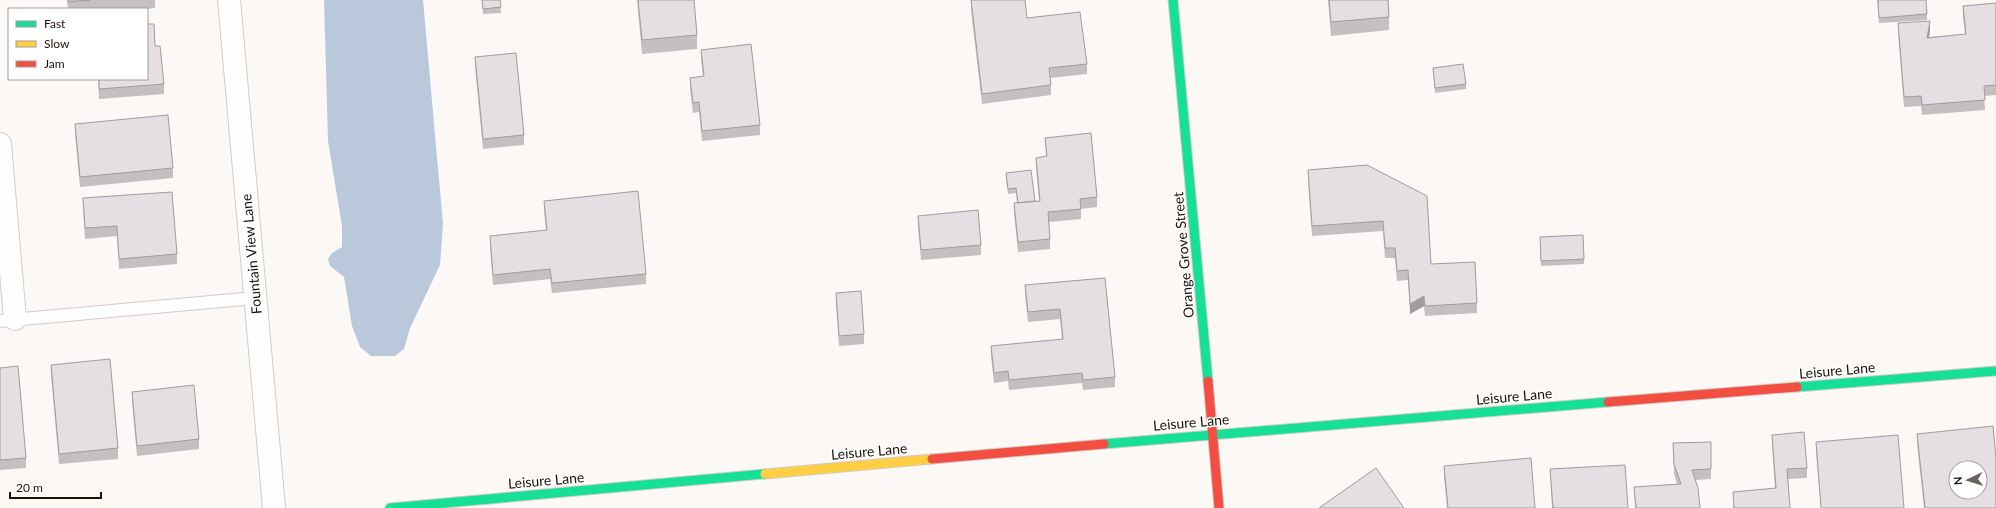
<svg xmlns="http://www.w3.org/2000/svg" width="1996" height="508" viewBox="0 0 1996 508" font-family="Lato,sans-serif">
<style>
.water{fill:#b9c9db}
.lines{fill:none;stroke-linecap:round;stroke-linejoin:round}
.lane-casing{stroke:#d2cdc6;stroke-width:14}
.street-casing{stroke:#d2cdc6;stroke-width:24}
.fast-casing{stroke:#d2cdc6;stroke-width:11}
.slow-casing{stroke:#d2cdc6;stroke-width:11}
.jam-casing{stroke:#d2cdc6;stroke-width:11}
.lane{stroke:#fefefe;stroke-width:12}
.street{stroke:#fefefe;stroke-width:22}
.fast{stroke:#16e098;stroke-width:9}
.slow{stroke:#ffcf43;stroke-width:9}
.jam{stroke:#f24e42;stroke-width:9}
.wall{fill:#c5bfc2}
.shaded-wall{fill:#a09b9e}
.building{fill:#e5dee2;stroke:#a09b9e;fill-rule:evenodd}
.labels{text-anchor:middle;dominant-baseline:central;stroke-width:3;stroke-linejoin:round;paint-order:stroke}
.street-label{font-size:14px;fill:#191107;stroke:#fff}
</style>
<rect width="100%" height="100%" fill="#fbf8f5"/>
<path class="water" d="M324,0H423L443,224L440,265L410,328L404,349L395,356H371L360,347L352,326L344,277L330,266L328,259L332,253L342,247V226L328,141Z"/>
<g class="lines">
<g class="lane-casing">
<path id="lane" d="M0,321L255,298"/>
</g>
<g class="street-casing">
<path id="street" d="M229,0L274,508
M0,144L15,319"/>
</g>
<g class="fast-casing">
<path id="fast" d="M1173,0L1208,381
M1797,387L1996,371
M1104,444L1608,402
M390,508L765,474"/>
</g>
<g class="slow-casing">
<path id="slow" d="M765,474L932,459"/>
</g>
<g class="jam-casing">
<path id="jam" d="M1208,381L1219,508
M1608,402L1797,387
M932,459L1104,444"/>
</g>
<use href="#lane" class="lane"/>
<use href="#street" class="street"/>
<use href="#fast" class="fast"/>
<use href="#slow" class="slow"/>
<use href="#jam" class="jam"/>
</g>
<path class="wall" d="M67,0H155V8L147,9H68Z
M482,0H500L501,13L483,14Z
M637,0H694L697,35V49L642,54Z
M971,0L1027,18L1087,64V74L1050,78L1051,85V95L982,104L971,10Z
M1328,0H1388L1389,17V30L1331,36Z
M1877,0H1926L1927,20L1879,23Z
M1996,3V95L1984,96L1985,110L1922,115L1921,106L1904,107L1898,33V23L1930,31L1929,37L1965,34L1963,16V6Z
M155,46L164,84V94L99,99L98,79H147Z
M701,50L760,125V135L702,141L699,112L693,113L690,88V78L703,76L701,60Z
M475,57L524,135V145L483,149L475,67Z
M1433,68L1466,84V89L1435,93Z
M75,124L173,168V178L80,187L75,134Z
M1045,138L1097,197V207L1081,209V219L1049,222L1050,239V249L1018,252L1014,213V203H1017L1016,193L1008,194L1006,179V173L1035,201H1039L1036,168V158L1046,157Z
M1367,165L1431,264L1477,303V313L1425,316L1424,306L1410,314L1408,280L1397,281L1395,258H1385L1383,231L1312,236L1308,180V170Z
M83,198L177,254V264L119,269L117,236L85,239L83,208Z
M544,201L646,274V284L552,293L550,279L493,285L490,246V236L546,230L544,211Z
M918,216L981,245V255L921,260L918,226Z
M1540,243L1584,259V264L1541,266Z
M1105,278L1115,377V387L1083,390L1082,383L1009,390L1008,381L994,383L991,356V346L1062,339L1060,319L1028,322L1025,295V285Z
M836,293L864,334V344L839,346L836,303Z
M51,365L118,448V459L59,464L51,375Z
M0,368L26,458V468L0,470Z
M132,392L199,439V449L137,456L132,402Z
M1917,434L1996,508H1924L1917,444Z
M1772,435L1807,468V478L1788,479L1790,508H1733V492L1775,488L1772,445Z
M1711,442V479L1695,480L1700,508H1635L1634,487L1677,484L1674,474L1673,443Z
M1816,442L1904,508H1821L1816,452Z
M1444,466L1535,508H1447L1444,476Z
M1550,469L1628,508H1552Z"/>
<path class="shaded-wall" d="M1930,21V31L1927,48V38Z
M1424,296V306L1410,314V304Z"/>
<path class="building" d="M68,0H90L68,2Z
M482,0H500L501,7L483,9Z
M638,0H694L697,35L642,40Z
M971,0H1025L1027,18L1080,12L1087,64L1049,68L1051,85L982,94Z
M1329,0H1388L1389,17L1331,22Z
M1878,0H1926L1927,14L1879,18Z
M1996,3V85L1984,86L1985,100L1922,105L1921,96L1904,97L1898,23L1930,21L1927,38L1966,34L1963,6Z
M147,24H154L155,46H160L164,84L99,89V79H147Z
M751,44L760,125L702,131L699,102L693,103L690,78L704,76L701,50Z
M516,53L524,135L483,139L475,57Z
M1463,64L1466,84L1435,88L1433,68Z
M168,115L173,168L80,177L75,124Z
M1091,133L1097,197L1080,199L1081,209L1048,212L1050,239L1018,242L1014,203L1040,201L1036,158L1047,156L1045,138Z
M1367,165L1427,196L1431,264L1475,262L1477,303L1425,306L1424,296L1410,304L1408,270L1397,271L1395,248H1385L1383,221L1312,226L1308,170Z
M1031,170L1035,201L1018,203L1016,188L1008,189L1006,173Z
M638,191L646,274L552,283L550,269L493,275L490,236L547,230L544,201Z
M172,192L177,254L119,259L117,226L85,228L83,198Z
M978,210L981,245L921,250L918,216Z
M1583,235L1584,259L1541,261L1540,237Z
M1105,278L1115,377L1083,380L1082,373L1009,380L1008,371L994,373L991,346L1063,339L1060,309L1028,312L1025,285Z
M861,291L864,334L839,336L836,293Z
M110,359L118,448L59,454L51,365Z
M18,366L26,458L0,460V368Z
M194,385L199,439L137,446L132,392Z
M1993,426L1996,458V508H1925L1917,434ZM1956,468H1980V492H1956Z
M1804,432L1807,468L1787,469L1790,508H1734L1733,492L1776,488L1772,435Z
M1898,435L1904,508H1821L1816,442Z
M1711,442V469L1692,470L1698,488L1700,508H1636L1634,487L1681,484L1674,464L1673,443Z
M1531,458L1535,508H1448L1444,466Z
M1625,465L1628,508H1553L1550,469Z
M1376,468L1404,508H1319Z"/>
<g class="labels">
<g class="street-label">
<text transform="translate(251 254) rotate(-95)">Fountain View Lane</text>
<text transform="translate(1183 255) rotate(-95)">Orange Grove Street</text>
<text transform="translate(1837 370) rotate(-5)">Leisure Lane</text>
<text transform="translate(1514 396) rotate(-5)">Leisure Lane</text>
<text transform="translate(1191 422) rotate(-5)">Leisure Lane</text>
<text transform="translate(869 451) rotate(-5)">Leisure Lane</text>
<text transform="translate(546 480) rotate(-5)">Leisure Lane</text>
</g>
</g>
<rect x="8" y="8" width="140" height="72" fill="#ffffff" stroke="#a3a09c"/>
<rect x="16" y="21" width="20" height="6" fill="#16e098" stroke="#a3a09c"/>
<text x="44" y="28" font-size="12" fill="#191107">Fast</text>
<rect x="16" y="41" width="20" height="6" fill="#ffcf43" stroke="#a3a09c"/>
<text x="44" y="48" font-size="12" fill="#191107">Slow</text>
<rect x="16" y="61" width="20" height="6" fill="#f24e42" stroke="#a3a09c"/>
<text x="44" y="68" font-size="12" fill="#191107">Jam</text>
<g transform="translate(1968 480) rotate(266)"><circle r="19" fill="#ffffff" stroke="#a3a09c"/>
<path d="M0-3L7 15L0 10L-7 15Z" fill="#68625a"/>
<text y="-6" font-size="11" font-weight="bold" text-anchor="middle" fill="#191107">N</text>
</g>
<path d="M10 492v6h91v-6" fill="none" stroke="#191107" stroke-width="2"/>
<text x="16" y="492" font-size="12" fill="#191107" stroke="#ffffff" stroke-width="3" paint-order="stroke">20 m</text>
</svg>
